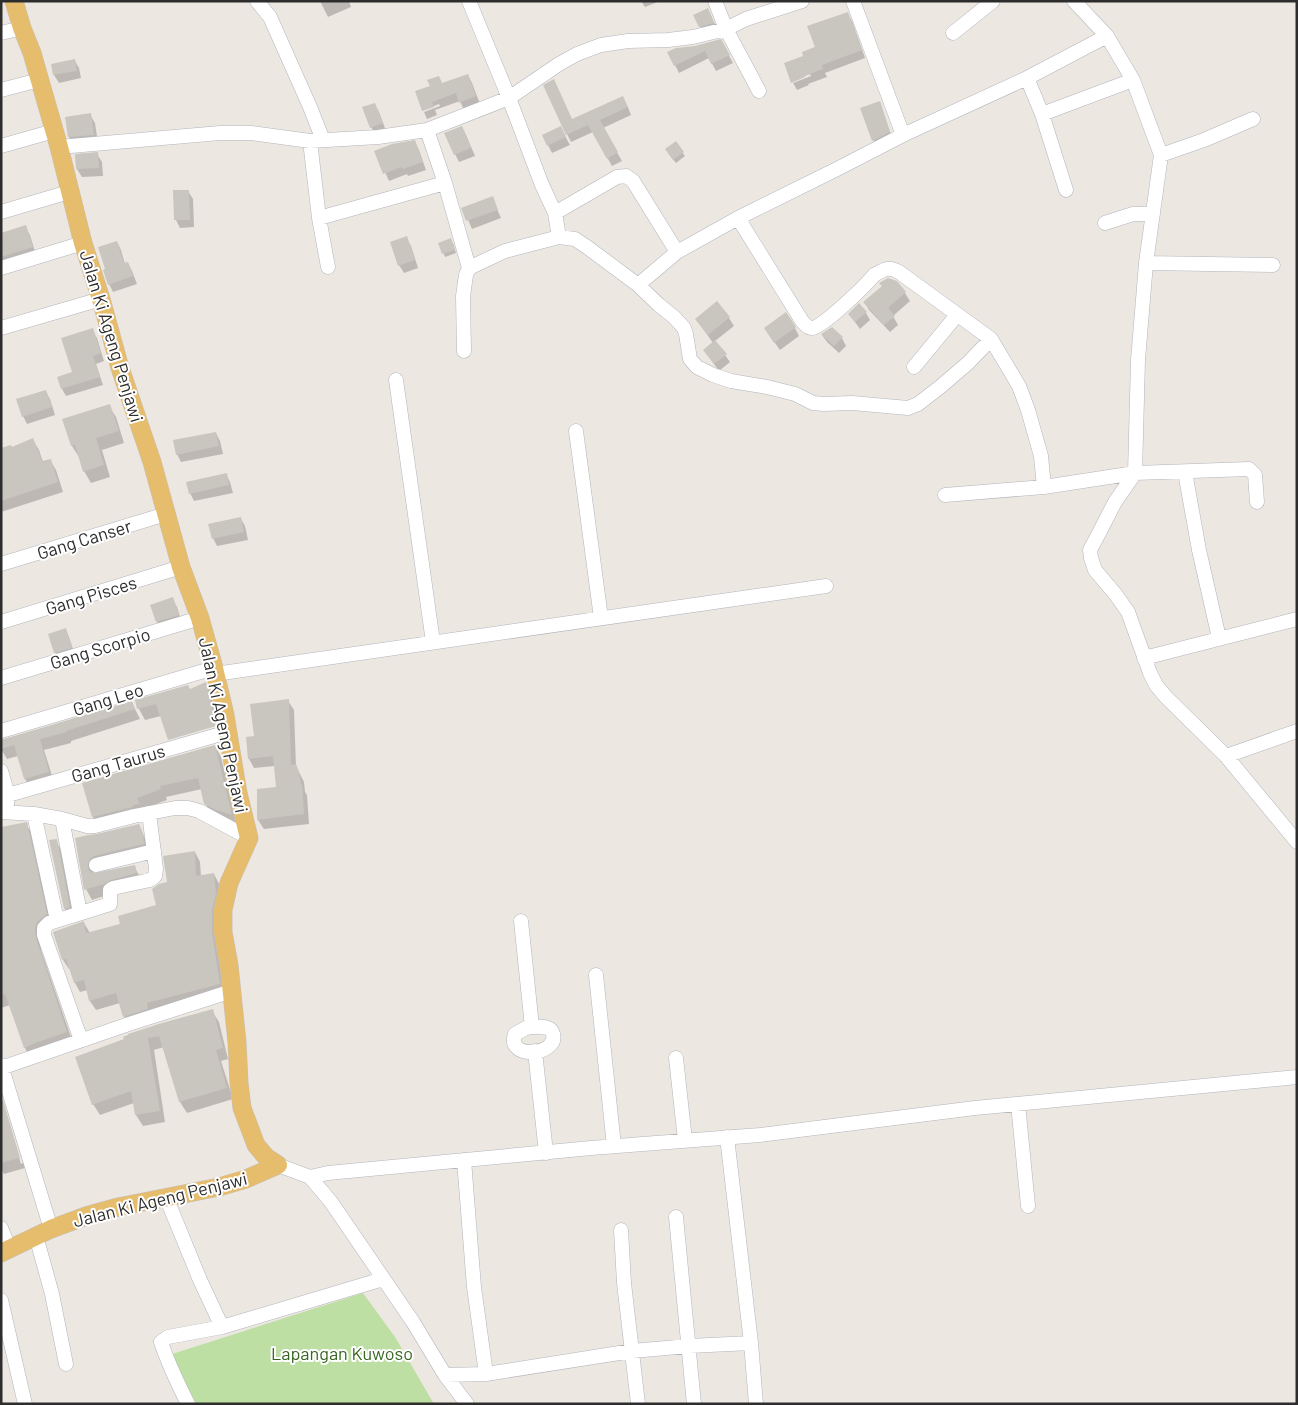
<svg xmlns="http://www.w3.org/2000/svg" width="1298" height="1405" viewBox="0 0 1298 1405" font-family="Barlow,sans-serif">
<style>
.green{fill:#bedfa3}
.shadow{fill:#0003}
.building{fill:#c9c5bf}
.lines{fill:none;stroke-linecap:round;stroke-linejoin:round}
.minor-casing{stroke:#b1b5bc;stroke-width:15}
.major-casing{stroke:#c4c4c4;stroke-width:19}
.minor{stroke:#fff;stroke-width:14}
.major{stroke:#e6bc6d;stroke-width:18}
.labels{text-anchor:middle;dominant-baseline:central;stroke-width:4;stroke-linejoin:round;paint-order:stroke}
.street-label{font-size:18px;fill:#2d2d2d;stroke:#fff}
.park-label{font-size:18px;fill:#376621;stroke:#fff}
</style>
<rect width="100%" height="100%" fill="#ede7e1"/>
<path class="green" d="M363,1293L395,1337L434,1404H195L172,1354Z"/>
<path class="shadow" d="M320,1H349L351,7L328,17Z
M641,1H660L645,7Z
M708,9L718,31L704,34L700,26Z
M847,14L852,21L865,58L825,73L827,77L808,84L809,85L797,90L793,83L811,76L810,74L792,81L817,48Z
M721,41L733,63L716,71L709,58L679,73L669,53Z
M75,61L79,68L81,78L59,83L54,75L52,65Z
M468,75L472,83L480,104L464,110L460,101L435,110L437,115L427,119L424,112L440,106L439,104L423,110L443,84Z
M880,102L891,135L875,144L862,109Z
M374,104L379,112L386,131L376,135L371,127Z
M627,105L631,115L603,128L622,161L612,166L593,132L571,142L567,134L572,120Z
M90,115L95,123L98,143L73,145L69,137L66,118Z
M462,127L466,135L475,156L459,162L455,154Z
M565,136L570,145L552,153L548,145Z
M415,142L419,150L426,170L408,176L407,174L389,181L376,152Z
M675,143L685,156L676,163L668,153Z
M97,154L102,162L103,176L82,177L77,169Z
M188,191L193,199L194,227L180,228L176,220Z
M492,198L501,218L472,229L463,208Z
M25,227L30,235L36,255L1,263V234Z
M406,238L411,246L418,268L404,273L399,265Z
M117,242L121,250L125,264L128,263L132,271L137,284L113,292L109,284Z
M453,243L456,253L445,257L440,244Z
M896,282L905,293L910,301L893,316L898,325L890,332L869,310L865,303Z
M717,303L729,318L734,326L715,341L730,362L719,371L704,350L713,343L696,319Z
M866,313L870,320L860,329L849,314Z
M795,328L799,336L780,350L770,336Z
M92,330L97,338L104,361L96,364L103,385L66,396L62,389L73,373Z
M822,335L842,338L846,346L839,353L827,342Z
M45,391L50,399L55,415L27,424L23,416Z
M109,406L116,417L124,443L102,450L110,477L91,483L84,471L80,457H79L72,446L64,420Z
M216,433L220,441L223,454L181,462L177,454Z
M33,440L39,450L43,462L50,460L56,470L63,492L1,512V449L11,448Z
M226,474L230,482L233,493L194,501L190,493Z
M241,519L245,526L248,540L217,546L213,538Z
M172,599L177,607L182,623L162,629L157,622Z
M65,630L69,637L75,655L59,660L55,652Z
M206,684L213,696L219,724L169,738V740L161,716L145,720L139,709L137,701L190,690Z
M288,701L294,710L296,766L304,782L305,792L307,795L309,824L264,829L258,820L278,788L275,766L254,768L249,759L255,737Z
M132,703L140,719L71,741V743L44,750L54,782L31,789L25,779L18,756L7,759L1,749V740Z
M219,727L222,738L176,751L170,741Z
M215,746L221,757L237,825L212,815L205,803L202,789L166,797L167,800L143,809L100,828L93,817L84,784Z
M26,824L33,835L52,926L41,940V950L73,1043L31,1059L25,1048L10,1005L1,1008V870Z
M139,825L148,845L96,869L92,875L134,866L140,877L110,894L92,900L86,889L76,839Z
M50,841H56L63,853L76,920L72,921L65,909Z
M195,852L200,862L201,876L214,874L219,884L225,994L130,1026L124,1016L120,1003L96,1010L90,1001L88,990L80,992L75,983L71,969H69L63,960L84,923L90,933L122,924L157,906L168,883Z
M212,1011L219,1022L228,1059L221,1061L233,1099L187,1113L180,1102L164,1047L154,1050L165,1122L143,1126L136,1115L134,1103L100,1115L93,1104L125,1040Z
M1,1090L25,1168L4,1174L1,1169V1100L21,1164L23,1163Z"/>
<path class="building" d="M708,8L714,23L699,27L693,15Z
M848,12L862,50L822,65L823,69L804,76L805,77L791,83L784,63L803,56L802,52L815,47L807,26Z
M721,39L730,55L711,64L705,51L674,66L667,52L676,48L695,46Z
M75,59L77,71L53,75L51,64Z
M468,74L476,96L459,103L456,93L432,102L434,107L422,111L415,91L430,86L427,80L439,76L442,83Z
M554,79L572,119L623,96L628,107L600,120L618,152L607,159L588,125L566,135L543,85Z
M880,101L890,132L872,141L860,108Z
M375,103L383,123L370,128L362,107Z
M91,113L94,135L68,137L65,117Z
M462,126L471,148L454,155L444,133Z
M561,126L566,137L547,146L542,135Z
M415,140L423,162L403,169L402,167L383,174L374,151L392,144Z
M676,141L684,152L673,160L665,149Z
M98,152L99,168L76,169L75,154Z
M173,190H189L190,220H174Z
M493,196L498,210L466,221L461,208Z
M26,225L33,247L1,257V233Z
M407,236L415,260L398,266L390,242Z
M451,238L455,250L442,254L438,243Z
M117,241L124,263L128,262L133,276L108,285L103,270L105,269L98,247Z
M888,278L897,281L906,292L888,308L895,316L884,325L863,302L882,286L879,283Z
M717,301L730,317L708,335L695,319Z
M859,303L867,312L855,322L848,314Z
M786,312L796,327L774,343L764,328Z
M832,327L843,337L834,346L821,334Z
M93,328L101,353L93,356L100,377L61,389L57,377L72,372L61,338Z
M715,340L727,354L714,364L703,350Z
M46,390L52,407L22,417L16,399Z
M110,404L119,431L96,438L104,465L83,472L75,445L71,446L62,419Z
M216,432L219,446L176,455L173,440Z
M33,438L42,461L51,459L58,482L1,501V448L11,445L12,447Z
M227,473L229,485L189,494L186,482Z
M241,517L244,532L212,539L208,524Z
M173,597L179,615L156,622L150,605Z
M66,628L72,648L54,653L48,634Z
M206,682L216,726L168,740L156,704L137,709L135,700L188,685L190,689Z
M289,699L291,765L296,764L299,772L301,785L302,784L304,814L257,820V789L276,787L273,756L248,759L246,737L254,736L250,704Z
M132,701L135,709L66,731L67,732L40,739L49,772L24,779L14,745L1,749V740Z
M215,745L232,815L216,810L204,804L198,778L160,786L161,789L137,798L140,804L133,805V807L92,817L82,783Z
M27,822L47,914L37,922L35,928L36,938L67,1032L38,1042L24,1048L5,994L1,995V827Z
M139,824L143,833L144,844L94,856L90,859L88,863L89,871L94,873L135,865L137,873L111,880L104,884L84,890L75,838L88,835L97,834Z
M57,839L70,907L64,909L49,840Z
M195,851L196,876L214,873L216,894L212,910V932L220,984L147,1003L148,1009L123,1017L116,993L89,1001L84,980L74,983L66,959L62,960L53,932L84,921L86,933L120,924L118,916L156,905L152,889L159,884L167,882L163,856Z
M213,1009L223,1048L216,1050L227,1088L179,1102L159,1036L148,1038L160,1111L135,1115L131,1091L92,1105L75,1057L124,1039L123,1037L128,1035V1034L162,1023Z
M1,1100H3L20,1158L1,1163Z"/>
<g class="lines">
<g class="minor-casing">
<path id="minor" d="M257,1L270,17L310,107L323,140
M469,1L509,98L542,185L555,213
M715,1L726,29L759,91
M853,1L903,135
M1074,1L1107,36L1133,80L1161,155L1146,263L1138,360L1135,473L1115,502L1098,535L1090,550L1091,558L1095,570L1116,595L1128,612L1150,673L1156,685L1166,697L1226,756L1297,842
M1,33L22,28
M953,33L993,1
M1027,78L1042,114L1066,190
M1,90L39,80
M1042,114L1133,80
M427,130L445,183L469,268
M310,141L319,218L328,267
M1,146L54,131
M59,147L220,133H251L310,141L378,137L427,130L509,98L559,64L577,54L601,45L628,41L668,40L693,37L726,29L746,19L802,1
M1161,155L1204,140L1253,119
M1,212L69,192
M319,218L445,183
M738,218L802,321C805,324 807,328 812,328C821,329 867,284 874,275C885,269 888,266 899,272L991,339L1019,386L1028,410L1041,456L1044,487
M1105,223L1133,214H1153
M559,237L555,213L617,177L626,176L633,181L677,252
M1146,263L1273,265
M1,268L83,243
M638,285L677,252L738,218L837,169L903,135L1027,78L1107,36
M1,328L101,299
M464,351L463,296L466,275L469,268L505,251L559,237L575,239L587,247L638,285L659,305L674,317L684,328L686,334L690,359L697,367L713,375L731,381L767,387L795,394L813,403L824,404L852,403L908,408L918,404L940,387L968,363L991,339
M914,367L957,315
M396,380L433,642
M576,431L601,618
M1185,472L1199,550L1219,638
M945,495L1044,487L1135,473L1249,469L1255,475L1257,502
M1,564L166,514
M1,622L181,567
M1144,658L1297,619
M215,674L826,586
M1,678L200,618
M1,731L214,668
M1226,756L1297,731
M1,771L8,795L7,804
M8,795L228,732
M1,812L34,814L62,819L87,826H95L134,816L175,808H188L199,811L249,838
M34,814L57,920
M62,819L80,913
M96,865L154,851
M521,921L532,1027
M596,975L614,1146
M532,1027C540,1027 551,1025 553,1034C559,1055 506,1061 515,1034L526,1028Z
M81,1040L44,935V928L49,923L110,904V890L113,888L150,880L155,876L156,869L149,813
M535,1051L546,1153
M676,1058L685,1140
M1,1065L51,1229
M1,1068L135,1022L232,991
M1018,1104L1028,1206
M727,1137L751,1343L756,1404
M464,1160L474,1287L486,1374
M278,1165L310,1177L331,1202L413,1322L445,1375L467,1404
M310,1177L328,1173L591,1148L760,1135L975,1108L1297,1077
M166,1197L200,1280L222,1327
M676,1217L694,1404
M1,1228L9,1248
M621,1230L624,1283L638,1404
M36,1236L52,1294L66,1364
M1,1300L25,1404
M445,1375L486,1374L632,1351L689,1346L751,1343
M188,1404C178,1384 168,1364 161,1342L168,1337L222,1327L383,1279"/>
</g>
<g class="major-casing">
<path id="major" d="M1,1253L51,1229L86,1216L118,1207L219,1187L246,1179L278,1165L266,1157L256,1145L242,1108L239,1083L237,1042L229,965L223,932V910L229,883L249,838L238,793L225,715L214,668L200,618L181,567L152,462L120,368L101,299L83,243L59,147L32,53L22,28L14,1"/>
</g>
<use href="#minor" class="minor"/>
<use href="#major" class="major"/>
</g>
<g class="labels">
<g class="street-label">
<text transform="translate(112 336) rotate(73)">Jalan Ki Ageng Penjawi</text>
<text transform="translate(84 539) rotate(-17)">Gang Canser</text>
<text transform="translate(91 595) rotate(-17)">Gang Pisces</text>
<text transform="translate(100 648) rotate(-17)">Gang Scorpio</text>
<text transform="translate(108 699) rotate(-17)">Gang Leo</text>
<text transform="translate(224 725) rotate(78)">Jalan Ki Ageng Penjawi</text>
<text transform="translate(118 763) rotate(-16)">Gang Taurus</text>
<text transform="translate(160 1199) rotate(-14)">Jalan Ki Ageng Penjawi</text>
</g>
<g class="park-label">
<text x="342" y="1353">Lapangan Kuwoso</text>
</g>
</g>
<rect width="1298" height="1405" fill="none" stroke="#2d2d2d" stroke-width="5"/>
</svg>
